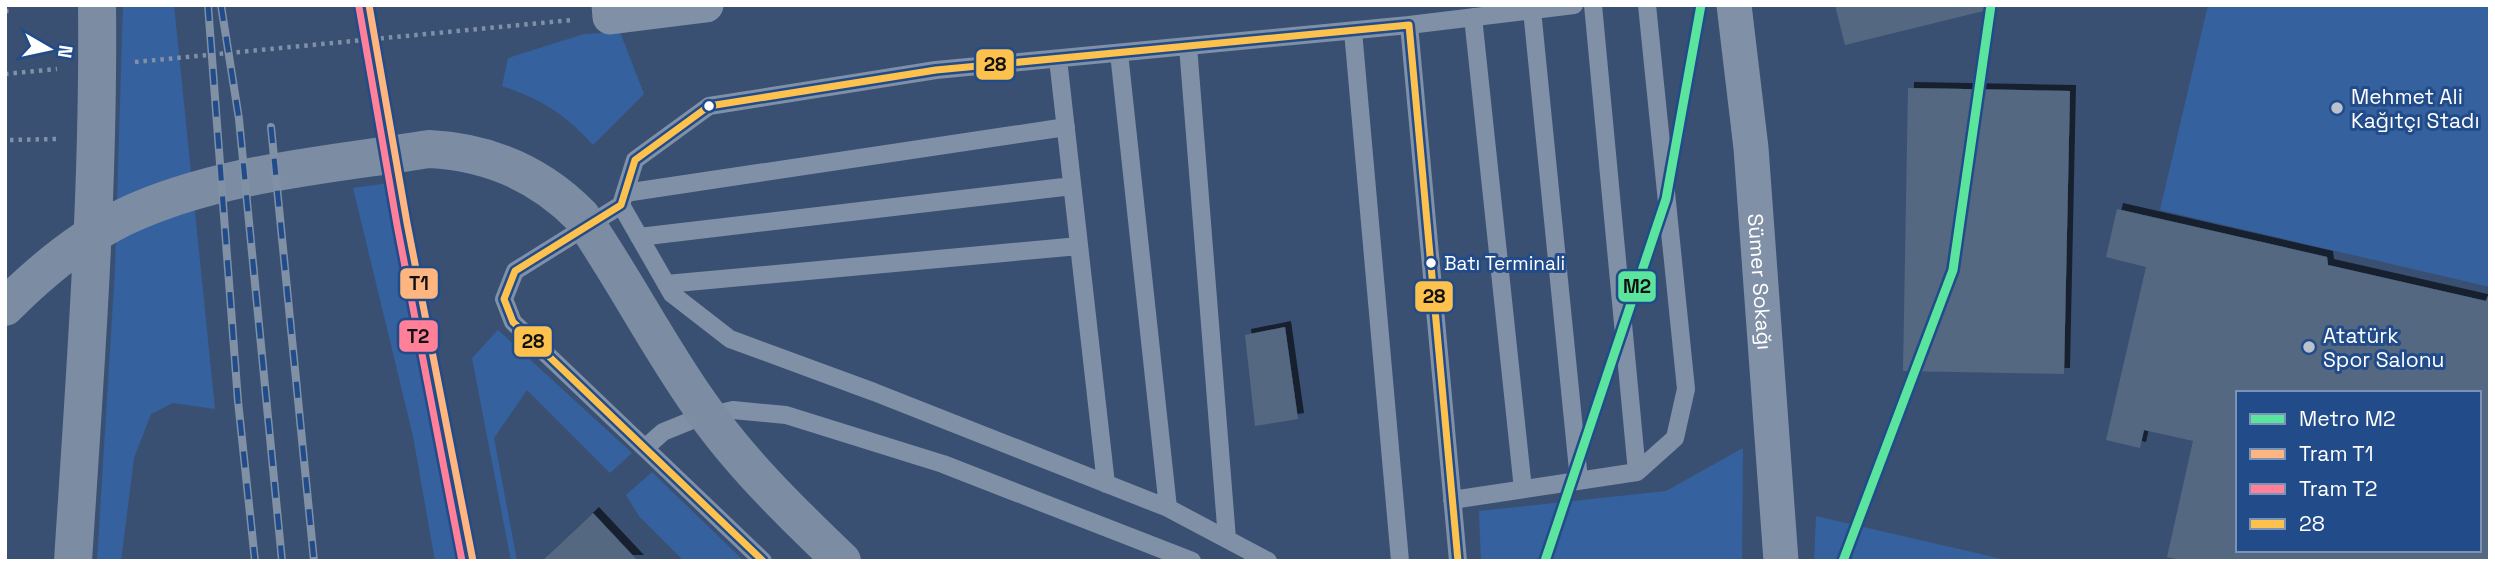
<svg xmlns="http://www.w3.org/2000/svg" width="2495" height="566" viewBox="0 0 2495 566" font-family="'Space Grotesk',sans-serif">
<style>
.green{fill:#36619f}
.building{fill:#556782;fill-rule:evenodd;filter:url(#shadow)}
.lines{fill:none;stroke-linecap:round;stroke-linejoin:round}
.path{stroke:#8090a7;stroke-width:4.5;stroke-dasharray:3.5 5;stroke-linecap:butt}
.lane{stroke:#8090a7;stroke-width:18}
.street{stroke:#8090a7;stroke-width:35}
.secondary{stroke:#7b8ca3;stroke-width:38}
.rail-casing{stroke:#8090a5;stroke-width:8}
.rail{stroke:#224b89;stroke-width:5;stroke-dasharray:16;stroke-linecap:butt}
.bus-1-casing{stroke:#224b89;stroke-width:12}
.bus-1{stroke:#fcc24d;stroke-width:7}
.tram-1-casing{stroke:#224b89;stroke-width:12}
.tram-2-casing{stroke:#224b89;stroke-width:12}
.tram-1{stroke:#ffb580;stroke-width:7}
.tram-2{stroke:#ff8098;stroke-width:7}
.metro-1-casing{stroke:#224b89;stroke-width:14}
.metro-1{stroke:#5ae49d;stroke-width:9}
.bus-dot{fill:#fff;stroke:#224b89;stroke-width:2.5}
.poi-dot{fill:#bac2ce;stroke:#224b89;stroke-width:2.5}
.labels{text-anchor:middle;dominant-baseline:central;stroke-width:6;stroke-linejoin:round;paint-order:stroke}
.bus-label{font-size:19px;fill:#fff;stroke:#224b89;text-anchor:start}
.poi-label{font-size:21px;fill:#fff;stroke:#224b89;text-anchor:start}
.street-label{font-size:21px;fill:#fff;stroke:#224b89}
.line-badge{stroke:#224b89;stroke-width:2.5}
.pale-badge-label{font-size:19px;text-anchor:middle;font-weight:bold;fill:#111}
</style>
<defs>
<filter id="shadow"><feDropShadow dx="6" dy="-6" stdDeviation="0" flood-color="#0009"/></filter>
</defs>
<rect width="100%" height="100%" fill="#395072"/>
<path class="green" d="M123,5H174L215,409L173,403L151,414L134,458L121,561H97L115,269Z
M2208,5H2490V287L2160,210Z
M620,32L644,94L593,145C566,115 541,99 502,86L508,58L584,34Z
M396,182L468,561H435L413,436L353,188Z
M498,330L632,453L610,473L527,390L494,438L517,561H511L472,358Z
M1743,448L1742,561H1481L1479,511L1666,491Z
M652,472L744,561H684L639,516L626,495Z
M1816,516L2011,561H1814Z"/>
<path class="building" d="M1835,5H2004V6L1845,45Z
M1908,88L2070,91L2064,374L1903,371Z
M2117,209L2327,257L2328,265L2486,301L2490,290V561H2185L2167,557L2193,441L2144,430L2140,448L2106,440L2146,267L2106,257ZM2238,393H2479V550H2238Z
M1285,327L1298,419L1255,426L1245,335Z
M593,513L638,561H542Z"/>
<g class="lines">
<path class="path" d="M5,11H9
M135,62L572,20
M5,74L57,69
M10,140L56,139"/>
<path class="lane" d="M1593,5L1637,472
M1532,10L1579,480
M1473,17L1523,489
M1409,25L1574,5
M1353,31L1400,561
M1188,46L1227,539
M1119,53L1168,508
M1058,59L1106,484
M625,193L1066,127
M621,205L672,294L730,339L874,392L1168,508L1268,561
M639,237L1072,186
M666,284L1079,246
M645,448L663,432L695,419L733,410L786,415L943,464L1192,561
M1452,500L1637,472L1675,438L1686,389L1647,5
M763,561L513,322L504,299L515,271L621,205L635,160L709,106L936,70L1409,25L1458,561"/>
<g class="street">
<path d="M609,5L610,17L706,5"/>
<path id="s1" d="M1734,5L1751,148L1781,561"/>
</g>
<path class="secondary" d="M5,307C40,272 79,239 124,217C217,173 329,165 429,149C489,152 539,173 581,216C623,277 656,342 698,402C738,461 791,512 842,561
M73,561C85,375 99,191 97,5"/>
<g class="rail-casing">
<path id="rail" d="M208,5L238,401L255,561
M221,5L239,119L282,561
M271,127L314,561"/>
</g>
<use href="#rail" class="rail"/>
<g class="bus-1-casing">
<path id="bus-1" d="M763,561L513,322L504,299L515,271L621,205L635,160L709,106L936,70L1409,25L1458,561"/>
</g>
<use href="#bus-1" class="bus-1"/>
<g class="tram-1-casing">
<path id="tram-1" d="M369,5L407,223L473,561"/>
</g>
<g class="tram-2-casing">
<path id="tram-2" d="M359,7L397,225L462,561"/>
</g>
<use href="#tram-1" class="tram-1"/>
<use href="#tram-2" class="tram-2"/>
<g class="metro-1-casing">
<path id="metro-1" d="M1545,561L1666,199L1701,5
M1843,561L1953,270L1991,5"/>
</g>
<use href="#metro-1" class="metro-1"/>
</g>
<g class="bus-dot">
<circle cx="709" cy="106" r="6"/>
<circle cx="1431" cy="263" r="6"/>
</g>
<g class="poi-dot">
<circle cx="2337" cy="108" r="7"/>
<circle cx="2309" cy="347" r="7"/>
</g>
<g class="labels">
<g class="bus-label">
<text x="1444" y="263">Batı Terminali</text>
</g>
<g class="poi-label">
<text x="2351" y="96">Mehmet Ali<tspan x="2351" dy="24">Kağıtçı Stadı</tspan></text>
<text x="2323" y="335">Atatürk<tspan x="2323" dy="24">Spor Salonu</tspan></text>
</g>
<g class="street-label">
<text stroke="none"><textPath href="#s1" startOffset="278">Sümer Sokağı</textPath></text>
</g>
</g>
<g class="line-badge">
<rect x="975" y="48" width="40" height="33" rx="7" fill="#fcc24d"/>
<rect x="399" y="267" width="40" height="33" rx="7" fill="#ffb580"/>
<rect x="1617" y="270" width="40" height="33" rx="7" fill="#5ae49d"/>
<rect x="1414" y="280" width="40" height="33" rx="7" fill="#fcc24d"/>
<rect x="398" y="319" width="41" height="34" rx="7" fill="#ff8098"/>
<rect x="513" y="325" width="40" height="33" rx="7" fill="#fcc24d"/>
</g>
<g class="pale-badge-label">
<text x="995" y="71">28</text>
<text x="419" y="290">T1</text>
<text x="1637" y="293">M2</text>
<text x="1434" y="303">28</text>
<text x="418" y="343">T2</text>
<text x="533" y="348">28</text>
</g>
<rect width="2495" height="566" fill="none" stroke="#ffffff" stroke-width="14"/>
<rect x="2236" y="391" width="245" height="161" fill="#224b89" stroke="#7a93b8" stroke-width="2"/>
<rect x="2250" y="414" width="35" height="10" fill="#5ae49d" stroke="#7a93b8" stroke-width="2"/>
<text x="2299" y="426" font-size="21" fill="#ffffff">Metro M2</text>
<rect x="2250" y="449" width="35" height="10" fill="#ffb580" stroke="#7a93b8" stroke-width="2"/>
<text x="2299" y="461" font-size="21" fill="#ffffff">Tram T1</text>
<rect x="2250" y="484" width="35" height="10" fill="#ff8098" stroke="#7a93b8" stroke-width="2"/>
<text x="2299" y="496" font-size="21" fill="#ffffff">Tram T2</text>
<rect x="2250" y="519" width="35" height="10" fill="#fcc24d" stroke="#7a93b8" stroke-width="2"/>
<text x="2299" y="531" font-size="21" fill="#ffffff">28</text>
<g transform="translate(49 49) rotate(99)" stroke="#224b89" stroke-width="5" paint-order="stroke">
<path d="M0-5L12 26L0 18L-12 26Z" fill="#ffffff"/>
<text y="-10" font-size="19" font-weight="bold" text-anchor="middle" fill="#ffffff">N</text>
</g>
</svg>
